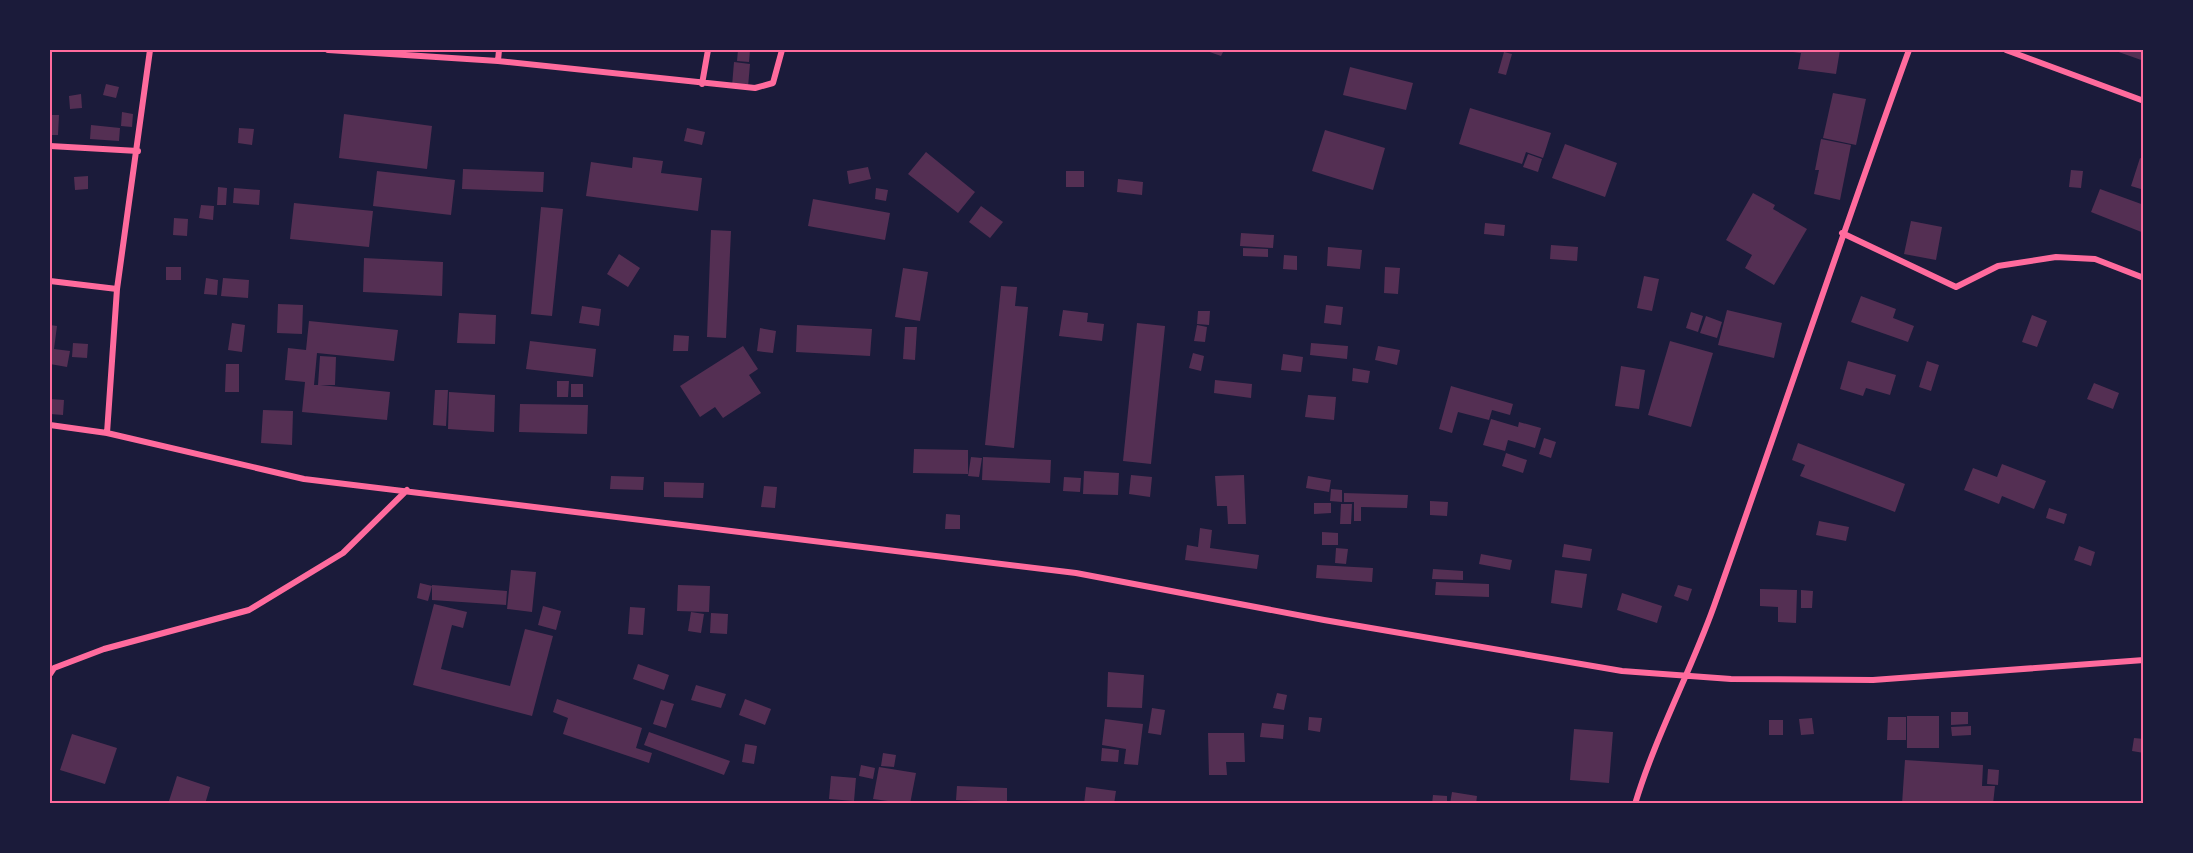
<svg xmlns="http://www.w3.org/2000/svg" width="2193" height="853" viewBox="0 0 2193 853" font-family="'IBM Plex Serif',serif">
<style>
.building{fill:#542f53}
.lines{fill:none;stroke-linecap:round;stroke-linejoin:round}
.minor{stroke:#ff6b9d;stroke-width:6}
.neatline{fill:none;stroke:#ff6b9d;stroke-width:2}
</style>
<rect width="100%" height="100%" fill="#1b1b3a"/>
<path class="building" d="M738,50H750L749,62L737,61Z
M1204,50H1224L1221,56Z
M1794,50H1840L1836,74L1798,69L1801,53L1793,52Z
M2113,50H2144V61Z
M1504,52L1512,54L1506,75L1498,73Z
M734,62L750,64L748,87L732,86Z
M1350,67L1413,83L1406,110L1343,95Z
M106,84L119,87L116,98L103,95Z
M1833,93L1866,99L1856,145L1823,138Z
M81,94L82,108L70,109L69,96Z
M1470,108L1551,133L1543,158L1526,152L1522,164L1459,144Z
M122,112L133,114L132,127L121,126Z
M344,114L432,126L427,169L339,158Z
M50,115H59L58,135H50Z
M91,125L120,128L119,141L90,139Z
M239,128L254,129L252,145L238,143Z
M687,128L705,132L702,145L684,141Z
M1325,130L1385,148L1373,190L1312,171Z
M1821,139L1851,145L1840,200L1814,194L1819,170H1815Z
M1565,144L1617,163L1605,197L1552,178Z
M926,152L975,192L958,213L908,174Z
M1528,154L1542,159L1538,172L1523,167Z
M633,157L663,161L661,173L702,178L698,211L586,196L591,162L632,168Z
M2140,158L2144,159V190L2131,186Z
M868,167L871,179L849,184L847,171Z
M463,169L544,172L543,192L462,189Z
M2071,170L2083,171L2081,188L2069,187Z
M377,171L455,180L451,215L373,206Z
M1066,171H1084V187H1066Z
M88,176V189L75,190L74,177Z
M1118,179L1143,182L1142,195L1117,192Z
M218,187L227,188L226,205H217Z
M234,188L260,190L259,205L233,203Z
M876,188L888,190L886,201L875,199Z
M2100,189L2144,205V233L2091,212Z
M1753,193L1775,205L1773,209L1807,229L1774,285L1745,268L1752,255L1726,240Z
M813,199L890,213L885,240L808,226Z
M294,203L373,211L369,247L290,239Z
M201,205L214,206L213,220L199,218Z
M981,206L1003,222L990,238L969,222Z
M541,207L563,209L552,316L531,314Z
M174,218L188,219L187,236L173,235Z
M1911,221L1942,227L1936,260L1904,254Z
M1485,223L1505,225L1504,236L1484,234Z
M711,230L731,231L726,338L707,337Z
M1241,233L1274,235L1273,248L1240,246Z
M1551,245L1578,247L1577,261L1550,259Z
M1328,247L1362,250L1360,269L1327,266Z
M1243,248L1268,249V257L1243,256Z
M619,254L640,268L628,287L607,274Z
M1284,255L1297,256V270L1283,269Z
M364,258L443,262L442,296L363,292Z
M166,267H181V280H166Z
M1385,267L1400,268L1398,294L1384,293Z
M903,268L928,272L920,321L895,317Z
M1644,276L1659,279L1652,311L1637,308Z
M206,278L218,280L217,295L204,294Z
M223,278L249,280L248,298L221,296Z
M1001,286L1017,287L1015,306L1028,307L1014,448L985,445Z
M1861,296L1896,309L1893,318L1914,326L1908,342L1851,322Z
M278,304L303,305L302,334L277,333Z
M1326,305L1343,307L1341,325L1324,323Z
M582,306L601,309L599,326L579,323Z
M1063,310L1088,313L1087,322L1104,324L1102,341L1059,336Z
M1727,310L1782,323L1774,358L1718,345Z
M1198,311H1210L1209,325L1197,324Z
M1691,312L1703,316L1698,332L1686,328Z
M459,313L496,315L495,344L457,343Z
M2032,315L2047,321L2037,347L2022,342Z
M1706,316L1722,322L1717,338L1700,333Z
M309,321L398,330L394,361L317,353L314,385H318L320,356L336,357L335,385H320L390,392L387,420L302,412L305,382L285,380L288,348L306,350Z
M232,323L245,325L242,352L228,350Z
M1137,323L1165,326L1151,464L1123,461Z
M50,325L57,326L54,349L70,351L67,367L50,364Z
M797,325L872,329L870,356L796,352Z
M1197,325L1207,327L1205,342L1194,341Z
M905,327H917L915,360L903,359Z
M760,328L776,331L773,353L757,351Z
M674,335L689,336L688,351H673Z
M530,341L596,349L593,377L526,369Z
M1670,341L1713,353L1691,427L1648,415Z
M73,343L88,344L87,358L72,357Z
M1311,343L1348,346L1347,359L1310,355Z
M743,346L758,369L749,375L761,393L723,418L715,407L700,417L680,386Z
M1378,346L1400,350L1397,365L1375,360Z
M1193,353L1204,356L1201,371L1189,368Z
M1283,354L1303,357L1301,372L1281,370Z
M1848,361L1896,375L1890,395L1866,388L1863,396L1840,389Z
M1927,361L1939,365L1931,391L1919,387Z
M226,364H239V392H225Z
M1621,366L1645,370L1639,409L1615,406Z
M1353,368L1370,371L1368,383L1352,381Z
M1215,380L1252,384L1251,398L1214,393Z
M557,381H569L568,397H557Z
M2094,383L2119,393L2113,409L2087,399Z
M571,384H583V397H571Z
M1451,386L1513,404L1510,415L1492,410L1489,420L1458,412L1452,433L1439,429Z
M435,390H448L446,426L433,425Z
M449,392L495,395L494,432L448,429Z
M1308,395L1336,397L1334,420L1305,417Z
M50,399L64,400L63,415L50,414Z
M520,404L588,405L587,434L519,432Z
M263,410L293,411L292,445L261,443Z
M1491,419L1518,427L1519,422L1541,428L1535,448L1508,440L1505,451L1483,445Z
M1544,438L1556,442L1551,458L1539,454Z
M1798,443L1905,484L1895,512L1800,476L1805,465L1792,460Z
M914,449L968,450V474L913,473Z
M1506,453L1527,460L1523,473L1502,466Z
M971,457L982,458L979,477L968,476Z
M983,457L1051,460L1050,483L982,480Z
M2002,464L2046,481L2034,509L2002,496L1999,504L1964,490L1973,468L1997,477Z
M1084,471L1119,473L1118,495L1083,494Z
M1131,475L1152,477L1150,497L1129,494Z
M1244,475L1246,524H1228L1227,506H1217L1215,476Z
M611,476L644,477L643,490L610,489Z
M1308,476L1331,480L1329,492L1306,488Z
M1064,477L1081,478L1080,492L1063,491Z
M664,482L704,483L703,498L664,497Z
M764,486L777,487L775,508L761,507Z
M1331,489L1342,490V502L1330,501Z
M1344,493L1408,495L1407,508L1361,507V521H1354V502H1344Z
M1430,501L1448,502L1447,516L1430,515Z
M1314,503H1331V513L1314,514Z
M1341,504H1352L1351,524H1340Z
M2049,508L2067,514L2064,524L2046,518Z
M946,514L960,515V529H945Z
M1819,521L1849,527L1846,541L1816,535Z
M1200,528L1212,530L1210,548L1259,555L1257,569L1185,560L1187,545L1198,547Z
M1322,532L1338,533V545H1322Z
M1564,544L1592,549L1590,561L1562,557Z
M2079,546L2095,552L2091,566L2074,560Z
M1336,548L1348,549L1346,564L1335,563Z
M1481,554L1512,560L1510,570L1479,564Z
M1317,565L1373,568L1372,582L1316,578Z
M1433,569L1463,571V580L1432,579Z
M511,570L536,572L532,612L507,609Z
M1555,570L1587,574L1582,608L1551,603Z
M1436,582L1489,584V597L1435,595Z
M420,583L432,586L428,601L417,598Z
M432,585L507,591L506,605L432,600Z
M678,585L710,586L709,612L677,611Z
M1678,585L1692,589L1688,601L1674,596Z
M1760,589L1797,590L1796,623L1778,622V607L1760,606Z
M1801,590L1813,591L1812,608H1801Z
M1622,593L1662,606L1657,623L1617,610Z
M434,604L467,612L463,628L452,625L441,669L510,686L525,629L553,636L532,716L413,685Z
M543,606L561,611L556,630L538,625Z
M630,607L645,608L643,635L628,634Z
M691,612L704,614L701,633L688,631Z
M711,613L728,614L727,634L710,633Z
M638,664L669,675L664,690L633,679Z
M1108,672L1144,675L1142,708L1107,707Z
M696,685L726,694L721,708L691,700Z
M1277,693L1287,695L1284,710L1273,708Z
M557,699L642,728L636,748L652,753L649,763L563,734L568,718L553,712Z
M745,699L771,709L765,725L739,715Z
M661,700L674,704L666,728L653,724Z
M1152,708L1165,710L1161,735L1148,733Z
M1951,712H1968V724L1951,725Z
M1907,716H1939V748H1907Z
M1309,717L1322,718L1320,732L1308,730Z
M1888,717H1906V740H1887Z
M1812,718L1814,734L1801,735L1799,719Z
M1105,719L1143,724L1138,765L1124,764L1126,749L1102,745Z
M1769,720H1783V735H1769Z
M1262,723L1284,725L1283,739L1260,737Z
M1971,726V735L1952,736L1951,727Z
M1574,729L1613,732L1609,783L1570,780Z
M649,732L730,761L724,775L644,745Z
M1208,733H1244L1245,762H1226L1227,775H1209Z
M72,734L117,748L105,784L60,770Z
M2134,738L2144,739V753L2132,751Z
M745,744L757,746L754,764L742,762Z
M1102,748L1119,750L1118,762L1101,761Z
M883,753L896,755L894,767L881,766Z
M1905,760L1983,765L1982,786H1995L1993,804H1902Z
M861,765L875,768L873,779L859,776Z
M879,767L916,773L910,804L873,799Z
M1988,769L1999,770L1998,785L1987,784Z
M177,776L210,787L205,804H168Z
M831,776L856,778L854,801L829,799Z
M957,786L1007,788V802L956,800Z
M1086,787L1116,791L1114,804H1084Z
M1452,792L1477,796L1476,804H1450Z
M1433,795L1447,796V804H1432Z"/>
<g class="lines">
<path class="minor" d="M150,50L117,289L107,433L304,479L1076,573L1324,620L1622,671L1731,679L1873,680L2144,660
M328,50L498,61L755,88L773,83L782,50
M2006,50L2144,101
M498,61L499,50
M702,84L708,50
M50,146L138,151
M1842,233L1956,287L1998,266L2056,257L2095,259L2144,278
M50,281L117,289
M50,425L107,433
M50,674L54,668L104,649L249,610L343,553L407,490
M1635,804C1656,735 1690,673 1714,606C1780,421 1842,234 1909,50"/>
</g>
<rect width="2193" height="853" fill="none" stroke="#1b1b3a" stroke-width="102"/>
<rect x="51" y="51" width="2091" height="751" class="neatline"/>
</svg>
